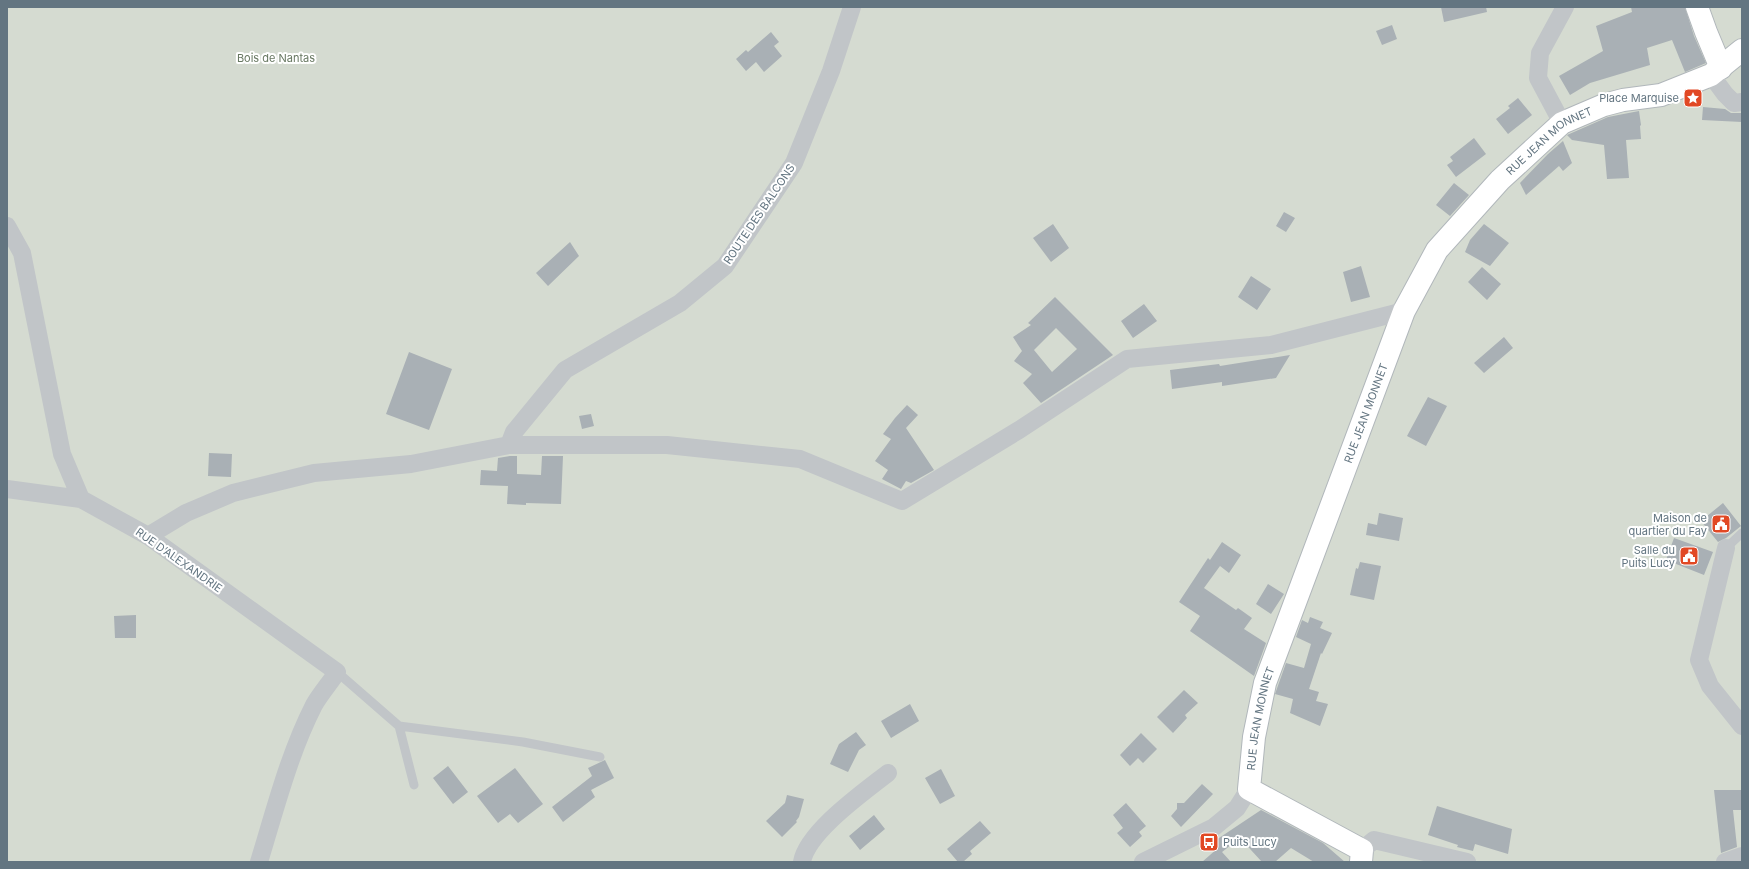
<svg xmlns="http://www.w3.org/2000/svg" width="1749" height="869" viewBox="0 0 1749 869" font-family="Inter,sans-serif">
<style>
.green{fill:#d5dbd1}
.building{fill:#a9b0b5;fill-rule:evenodd}
.lines{fill:none;stroke-linecap:round;stroke-linejoin:round}
.secondary-casing{stroke:#b1b7bb;stroke-width:24}
.lane{stroke:#c1c5c8;stroke-width:9}
.street{stroke:#c1c5c8;stroke-width:18}
.secondary{stroke:#fff;stroke-width:22}
.labels{text-anchor:middle;dominant-baseline:central;stroke-width:4;stroke-linejoin:round;paint-order:stroke}
.park-label{font-size:11px;fill:#687862;stroke:#fff}
.poi-label{font-size:11px;fill:#637581;stroke:#fff;text-anchor:end}
.street-label{font-size:11px;fill:#637581;stroke:#fff}
</style>
<rect width="100%" height="100%" fill="#f4f4f0"/>
<path class="green" d="M7,7H1742V862H7Z"/>
<path class="building" d="M1441,7H1486L1487,12L1444,22Z
M1631,7H1685L1694,36L1706,63L1685,72L1672,40L1647,48L1650,65L1590,83L1570,95L1559,76L1603,51L1596,26L1632,12Z
M1392,25L1397,39L1382,45L1376,31Z
M771,32L779,42L774,46L782,56L764,72L756,62L746,71L736,59L746,50L748,52Z
M1518,98L1532,115L1508,134L1496,119L1510,108L1508,106Z
M1703,107L1725,109L1731,113H1742V122L1702,120Z
M1639,111L1641,125L1640,126L1641,139L1626,140L1629,178L1607,179L1604,145L1572,140L1567,135L1608,117Z
M1474,138L1486,154L1456,177L1447,165L1453,161L1450,157Z
M1563,141L1572,163L1563,171L1559,166L1526,195L1520,183L1548,154Z
M1454,183L1469,195L1450,216L1436,205Z
M1284,212L1295,218L1286,232L1276,226Z
M1053,224L1069,248L1051,262L1033,238Z
M1484,224L1509,243L1490,266L1465,252L1470,240Z
M570,242L579,256L548,286L536,273Z
M1361,266L1370,297L1351,302L1343,272Z
M1482,267L1501,284L1487,300L1468,282Z
M1251,276L1271,289L1257,310L1238,297Z
M1055,297L1113,355L1041,403L1023,383L1032,374L1014,361L1022,351L1013,337L1031,325L1028,323ZM1056,328L1077,349L1052,372L1034,350Z
M1144,304L1157,321L1133,338L1121,321Z
M1504,337L1513,348L1484,373L1474,363Z
M409,352L452,369L429,430L386,414Z
M1290,355L1276,378L1222,386V382L1172,389L1170,370L1219,364L1220,366Z
M1428,397L1447,406L1426,446L1407,436Z
M907,405L918,415L906,428L934,470L911,483L906,481L901,489L882,479L888,470L875,461L891,439L883,434L895,418Z
M591,414L594,426L582,429L579,416Z
M209,453L232,454L231,477L208,476Z
M510,456H517V474L541,475L542,456H563L561,504L526,503V505L507,504L508,486L480,485L481,470L497,471L498,458Z
M1723,503L1741,526L1726,538L1718,542L1701,521Z
M1379,513L1403,518L1399,541L1366,535L1368,523L1377,525Z
M1674,538L1713,552L1704,575L1666,560Z
M1222,542L1241,555L1229,573L1220,566L1204,588L1236,610L1238,608L1252,618L1244,629L1266,643L1254,676L1190,631L1200,616L1179,602L1208,558L1210,560Z
M1360,562L1381,566L1374,600L1350,595L1356,568L1358,569Z
M1268,584L1284,594L1271,614L1256,604Z
M136,615V638H115L114,616Z
M1310,617L1323,622L1320,628L1332,633L1322,654L1321,653L1309,689L1319,692L1316,701L1328,704L1320,726L1290,713L1293,699L1275,694L1286,663L1304,668L1311,644L1296,637L1302,620L1308,623Z
M1184,690L1198,703L1185,715L1187,718L1173,733L1157,717Z
M910,704L919,721L891,738L881,721Z
M856,732L866,745L859,750L848,772L830,764L839,744Z
M1141,733L1157,749L1143,763L1138,758L1130,766L1120,755Z
M605,760L614,778L591,790L595,797L563,822L552,807L592,776L588,768Z
M448,766L468,792L453,804L433,778Z
M515,768L543,804L518,823L510,814L498,823L477,796Z
M941,769L955,796L940,804L925,778Z
M1202,784L1213,794L1181,827L1171,816L1177,809V803H1184Z
M1714,790H1742V810H1733L1737,847L1721,853Z
M787,795L804,799L799,817L796,821L797,822L782,837L766,821L785,803Z
M1126,803L1146,826L1139,832L1142,836L1130,847L1117,833L1123,828L1113,815Z
M1437,806L1512,829L1508,854L1475,844L1473,851L1457,847L1458,845L1428,835Z
M1261,810L1323,843L1345,862H1314L1291,848L1275,862H1262L1240,838L1222,852L1231,862H1202L1218,848L1213,842Z
M874,815L885,829L860,850L849,836Z
M980,821L991,833L970,851L972,854L963,862H958L947,849Z"/>
<g class="lines">
<g class="secondary-casing">
<g id="secondary">
<path d="M1697,7L1706,32L1721,68"/>
<path id="s1" d="M1361,862L1362,850L1249,789L1254,737L1265,683L1404,311L1437,250L1500,180L1562,123L1604,105L1623,100L1661,95L1711,75L1742,50"/>
</g>
</g>
<path class="lane" d="M1726,548L1742,533
M337,672L399,726L414,785
M399,726L523,742L600,757"/>
<path class="street" d="M1711,75L1725,94L1734,103L1742,102
M1562,123L1538,78L1540,53L1565,7
M7,226L22,253L62,454L81,499L148,536L337,672C330,683 321,693 314,705C289,754 275,810 259,862
M509,445L514,432L565,370L680,303L725,266L794,163L831,71L852,7
M7,489L81,499
M148,536L186,513L233,493L314,473L411,464L509,445H667L800,459L902,501L1019,430L1127,359L1271,345L1404,311
M1726,548L1699,660L1710,686L1742,726
M1362,850L1374,840L1467,862
M802,862C807,832 864,792 888,773
M1143,862L1214,827L1237,808L1249,789
M1725,862L1742,856"/>
<use href="#secondary" class="secondary"/>
</g>
<defs>
<g id="sight-square" transform="scale(1)"><rect x="-9" y="-9" width="18" height="18" rx="4" fill="#e14824" stroke="#fff"/><path d="M0-6L1.8-2.2L6-1.7L2.9 1.2L3.7 5.4L0 3.3L-3.7 5.4L-2.9 1.2L-6-1.7L-1.8-2.2Z" fill="#fff"/></g>
<g id="civic-square" transform="scale(1)"><rect x="-9" y="-9" width="18" height="18" rx="4" fill="#e14824" stroke="#fff"/><path d="M-.6-6.5H3V-4.5H.6V-3L4-1V1h2V6H-6V1h2V-1L-.6-3ZM-1.2 2.5V6h2.4V2.5Z" fill="#fff"/></g>
<g id="bus-square" transform="scale(1)"><rect x="-9" y="-9" width="18" height="18" rx="4" fill="#e14824" stroke="#fff"/><path d="M-5-6H5V4H4V6H2V4H-2V6H-4V4H-5ZM-3.5-4V0h7V-4ZM-3.5 1.2v1.5H-2V1.2ZM2 1.2v1.5H3.5V1.2Z" fill="#fff"/></g>
</defs>
<g fill-rule="evenodd">
<use href="#sight-square" x="1693" y="98"/>
<use href="#civic-square" x="1721" y="524"/>
<use href="#civic-square" x="1689" y="556"/>
<use href="#bus-square" x="1209" y="842"/>
</g>
<g class="labels">
<g class="park-label">
<text x="276" y="58">Bois de Nantas</text>
</g>
<g class="poi-label">
<text x="1679" y="98">Place Marquise</text>
<text x="1707" y="518">Maison de<tspan x="1707" dy="13">quartier du Fay</tspan></text>
<text x="1675" y="550">Salle du<tspan x="1675" dy="13">Puits Lucy</tspan></text>
<text x="1223" y="842" text-anchor="start">Puits Lucy</text>
</g>
<g class="street-label">
<text stroke="none"><textPath href="#s1" startOffset="872">RUE JEAN MONNET</textPath></text>
<text transform="translate(759 214) rotate(-56)">ROUTE DES BALCONS</text>
<text stroke="none"><textPath href="#s1" startOffset="536">RUE JEAN MONNET</textPath></text>
<text transform="translate(179 560) rotate(35)">RUE D’ALEXANDRIE</text>
<text stroke="none"><textPath href="#s1" startOffset="212">RUE JEAN MONNET</textPath></text>
</g>
</g>
<rect width="1749" height="869" fill="none" stroke="#637581" stroke-width="16"/>
</svg>
